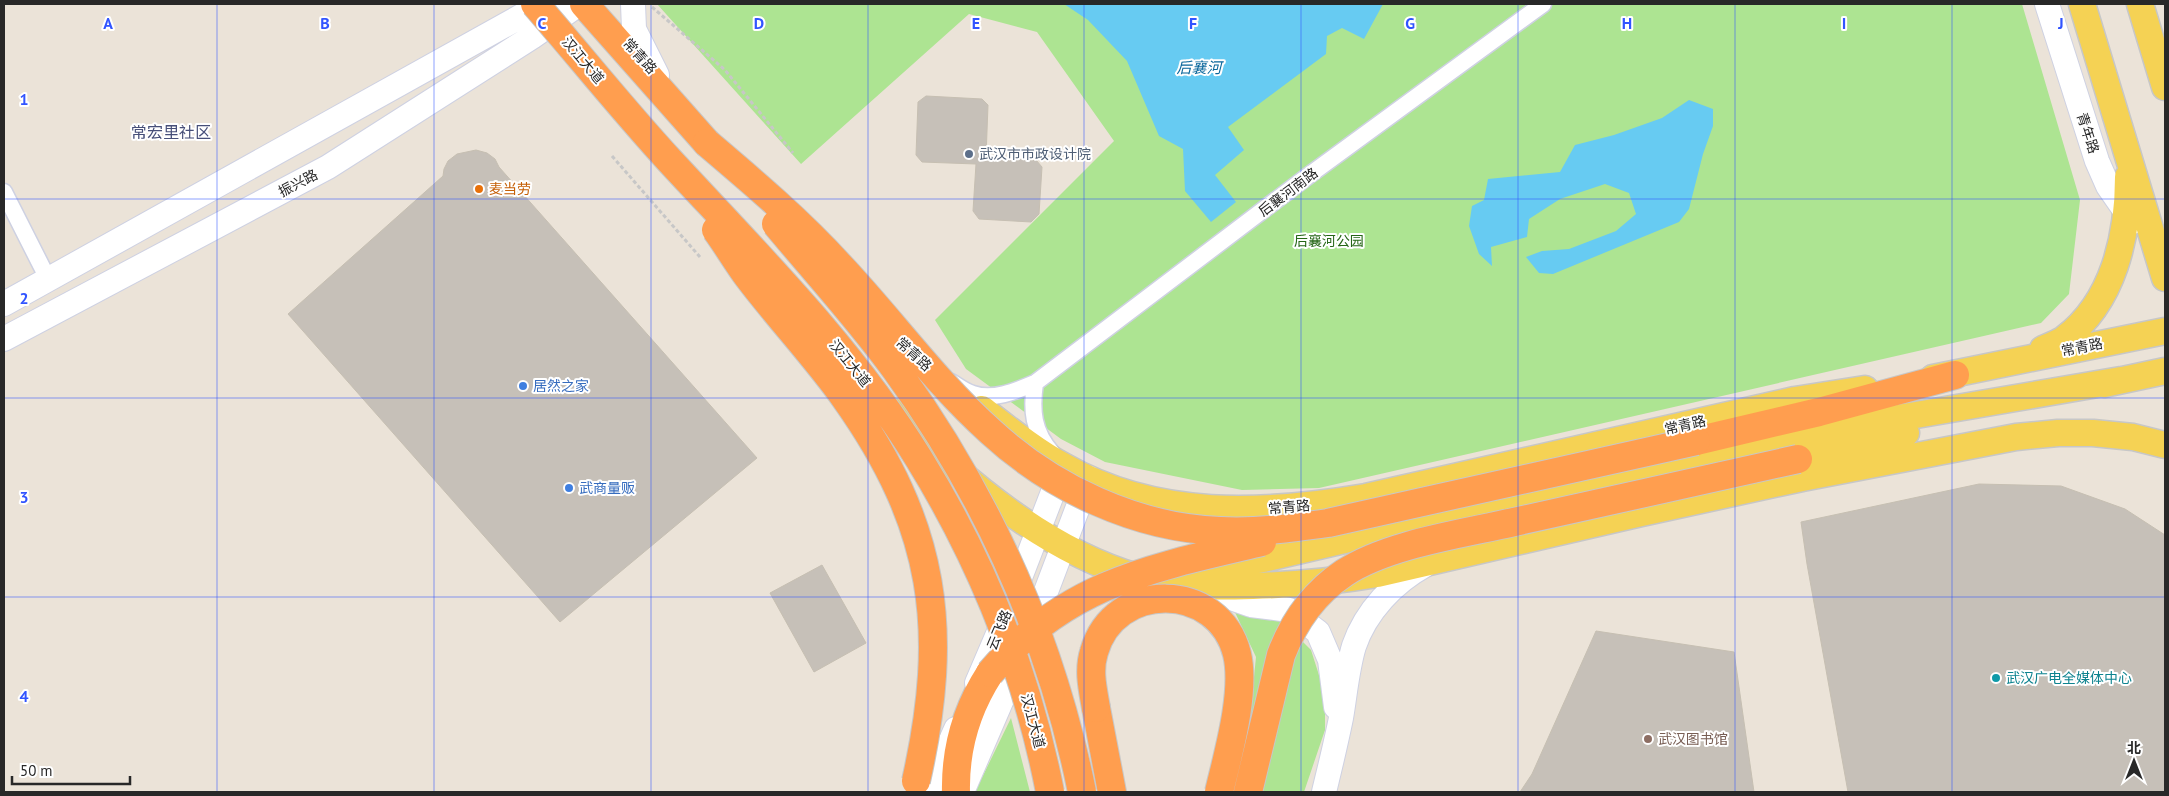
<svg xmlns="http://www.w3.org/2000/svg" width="2169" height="796" viewBox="0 0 2169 796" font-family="'PT Sans','Noto Sans SC',sans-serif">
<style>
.green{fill:#ade492}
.water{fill:#67cbf2}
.building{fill:#c6c0b8;stroke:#c6bfb2}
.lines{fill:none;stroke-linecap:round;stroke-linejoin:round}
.street-casing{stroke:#ced1e2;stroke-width:19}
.secondary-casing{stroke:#ced1e2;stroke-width:26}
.primary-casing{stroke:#c7c7c7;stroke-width:29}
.highway-casing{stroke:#c7c7c7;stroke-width:30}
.path{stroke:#c7c7c7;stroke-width:3;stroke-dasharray:4 2.5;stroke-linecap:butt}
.street{stroke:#fff;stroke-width:16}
.secondary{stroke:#fff;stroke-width:24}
.primary{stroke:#f5d254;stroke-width:26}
.highway{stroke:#ff9e4f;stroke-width:28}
.highway-bridge-casing{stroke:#c7c7c7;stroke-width:30;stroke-linecap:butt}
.highway-bridge{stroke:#ff9e4f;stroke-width:28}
.grid{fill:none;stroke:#3154ff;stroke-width:1;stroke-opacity:0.55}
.service-dot{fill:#5c6f8a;stroke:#fff;stroke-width:2}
.food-dot{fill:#e8710a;stroke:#fff;stroke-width:2}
.shop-dot{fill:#3f7fe0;stroke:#fff;stroke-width:2}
.culture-dot{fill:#0f9aa8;stroke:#fff;stroke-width:2}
.education-dot{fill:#8d6e63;stroke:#fff;stroke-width:2}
.labels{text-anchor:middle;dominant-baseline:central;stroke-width:4;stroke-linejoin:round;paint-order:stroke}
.street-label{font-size:14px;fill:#282828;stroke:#fff}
.service-label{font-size:14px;fill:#4e5e75;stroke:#fff;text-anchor:start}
.food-label{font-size:14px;fill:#c56008;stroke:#fff;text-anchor:start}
.park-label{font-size:14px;fill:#266617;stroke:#fff}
.shop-label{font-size:14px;fill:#366cbe;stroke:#fff;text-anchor:start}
.culture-label{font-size:14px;fill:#0d838f;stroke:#fff;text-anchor:start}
.education-label{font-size:14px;fill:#785e54;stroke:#fff;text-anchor:start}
.water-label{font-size:15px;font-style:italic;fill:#09669b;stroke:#fff}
.quarter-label{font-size:16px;fill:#474f79;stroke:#fff}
.grid-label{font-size:16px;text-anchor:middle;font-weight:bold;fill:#3154ff;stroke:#fff;stroke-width:4;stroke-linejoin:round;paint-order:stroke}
</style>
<rect width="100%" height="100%" fill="#ebe3d8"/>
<path class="green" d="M657,4H2022L2080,200L2069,294L2041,323L1319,488L1242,490L1105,462L1061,439L966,369L935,320L1114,141L1037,32L969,14L801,164Z
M1233,608L1279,618L1311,650L1325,694V730L1304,792H1234L1249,727L1256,657Z
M1011,718L1030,792H975Z"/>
<path class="water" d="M1064,4H1383L1364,39L1342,28L1327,36L1326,54L1228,127L1244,150L1215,175L1236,202L1211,222L1185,191L1183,149L1159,136L1127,61L1088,20Z
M1689,100L1713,109V126L1703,154L1689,209L1679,222L1553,274L1539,273L1526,257L1542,251L1569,249L1616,231L1636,214L1629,193L1605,184L1560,199L1529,219L1527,237L1491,247L1492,266L1479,254L1469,226L1472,206L1484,200L1488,179L1560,172L1575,145L1614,135L1662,118Z"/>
<path class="building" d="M926,96L982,99L988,105L986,157L1036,160L1042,167L1039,214L1031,222L979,219L973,211L976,164L922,162L916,155L918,102Z
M476,150L487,153L495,159L499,167L757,458L560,622L288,314L443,176L444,169L448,161L457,154Z
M1979,484L2061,486L2125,509L2165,535V792H1848L1807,564L1801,522Z
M822,565L866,643L814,672L770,593Z
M1596,631L1734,652L1754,792H1520L1532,774Z"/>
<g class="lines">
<g class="street-casing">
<path id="street" d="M4,192L48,279
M951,382C958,386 965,392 973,394C993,401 1016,391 1035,383L1308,176L1543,4
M1035,383C1031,410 1033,432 1052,453"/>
</g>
<g class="secondary-casing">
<path id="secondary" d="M633,4L634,29L657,75
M2047,4L2097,161L2108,186L2133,222
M4,304L543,4
M4,339L328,167L532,37L579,4
M1205,589L1251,605L1289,610L1318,632L1330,660L1336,707
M977,683L1001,627L1063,466
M928,792L956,729
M962,792L1028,639L1089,478
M1324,792C1330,767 1336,743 1341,718C1345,695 1347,669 1354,646C1366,611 1394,582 1425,565"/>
</g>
<g class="primary-casing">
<path id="primary" d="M2082,4L2165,278
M2140,4L2165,87
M2043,349C2050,346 2058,343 2064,339C2114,302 2128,236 2128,177
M1933,378L2165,331
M2104,384L2165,371
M982,409C1008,429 1034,450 1063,466C1157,520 1263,514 1366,497L1795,400L1865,389
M895,412C960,478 1047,551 1137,577C1175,588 1214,587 1253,586C1295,585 1336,581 1377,574L1641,513L1802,478L2016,437L2058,433H2093L2133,437L2165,445
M1798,459L1906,433
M1176,574L1263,559L1692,459L1869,423L2121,380"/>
</g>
<g class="highway-casing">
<path id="highway" d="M584,4L707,143
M1696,441L1819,412L1955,375
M1096,708L1112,792
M956,792C955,748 966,710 990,673"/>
</g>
<path class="path" d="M652,7L725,70L793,153
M612,156L700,257"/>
<use href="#street" class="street"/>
<use href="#secondary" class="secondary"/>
<use href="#primary" class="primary"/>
<use href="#highway" class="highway"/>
<g class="highway-bridge-casing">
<path id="highway-bridge" d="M535,4C580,56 623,110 670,161C757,255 851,348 919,459C982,561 1027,674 1050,792
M707,143C753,182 799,221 840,266C891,320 935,382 991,432C1052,488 1136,528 1220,531C1256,533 1292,528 1328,523L1696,441
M776,224C816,272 859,319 896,370C988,497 1051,639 1082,792
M716,230C727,245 737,262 748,277C779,318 815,356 845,398C936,526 950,629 916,781
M990,673C1066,583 1152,568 1262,542
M1096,708C1093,690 1088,671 1094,652C1114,580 1219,581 1237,654C1246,692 1228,754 1219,792
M1248,792L1281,655C1294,621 1314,593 1344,573C1388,544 1462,534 1514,522C1608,501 1703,480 1798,459"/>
</g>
<use href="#highway-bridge" class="highway-bridge"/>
</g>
<path class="grid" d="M217,4V792M434,4V792M651,4V792M868,4V792M1084,4V792M1301,4V792M1518,4V792M1735,4V792M1952,4V792M4,199H2165M4,398H2165M4,597H2165"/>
<circle class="service-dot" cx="969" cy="154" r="5"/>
<circle class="food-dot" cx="479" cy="189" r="5"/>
<g class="shop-dot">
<circle cx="523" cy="386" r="5"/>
<circle cx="569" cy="488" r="5"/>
</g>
<circle class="culture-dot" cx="1996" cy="678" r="5"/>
<circle class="education-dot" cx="1648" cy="739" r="5"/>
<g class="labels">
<g class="street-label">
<text transform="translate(640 56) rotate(48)">常青路</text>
<text transform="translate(583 60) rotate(50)">汉江大道</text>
<text transform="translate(2088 133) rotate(72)">青年路</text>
<text transform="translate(298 183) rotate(-28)">振兴路</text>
<text transform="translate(1288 192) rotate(-37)">后襄河南路</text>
<text transform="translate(2082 347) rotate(-11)">常青路</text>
<text transform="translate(914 354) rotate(42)">常青路</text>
<text transform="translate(850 363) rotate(51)">汉江大道</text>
<text transform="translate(1685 425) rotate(-13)">常青路</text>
<text transform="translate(1289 507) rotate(-5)">常青路</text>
<text transform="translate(999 630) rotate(-67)">云飞路</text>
<text transform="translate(1033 721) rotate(75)">汉江大道</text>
</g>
<g class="service-label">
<text x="979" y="154">武汉市市政设计院</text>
</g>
<g class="food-label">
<text x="489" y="189">麦当劳</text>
</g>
<g class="park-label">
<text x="1329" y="241">后襄河公园</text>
</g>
<g class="shop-label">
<text x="533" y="386">居然之家</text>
<text x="579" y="488">武商量贩</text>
</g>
<g class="culture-label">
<text x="2006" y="678">武汉广电全媒体中心</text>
</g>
<g class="education-label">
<text x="1658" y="739">武汉图书馆</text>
</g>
<g class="water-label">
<text x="1199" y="67">后襄河</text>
</g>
<g class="quarter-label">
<text x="171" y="132">常宏里社区</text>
</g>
</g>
<g class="grid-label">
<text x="108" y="29">A</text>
<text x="325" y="29">B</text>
<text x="542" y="29">C</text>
<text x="759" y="29">D</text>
<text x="976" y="29">E</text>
<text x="1193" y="29">F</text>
<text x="1410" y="29">G</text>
<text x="1627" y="29">H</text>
<text x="1844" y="29">I</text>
<text x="2061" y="29">J</text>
<text x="24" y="105">1</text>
<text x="24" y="304">2</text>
<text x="24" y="503">3</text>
<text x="24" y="702">4</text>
</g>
<rect width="2169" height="796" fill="none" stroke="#282828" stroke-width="10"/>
<g transform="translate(2134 761)" stroke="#ffffff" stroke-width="4" paint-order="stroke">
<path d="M0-4L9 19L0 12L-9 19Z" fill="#282828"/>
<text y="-8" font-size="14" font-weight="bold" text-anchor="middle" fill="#282828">北</text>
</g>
<path d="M12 776v8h118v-8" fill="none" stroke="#282828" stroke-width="2.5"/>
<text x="20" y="776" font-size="15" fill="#282828" stroke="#ffffff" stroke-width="4" paint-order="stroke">50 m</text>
</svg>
